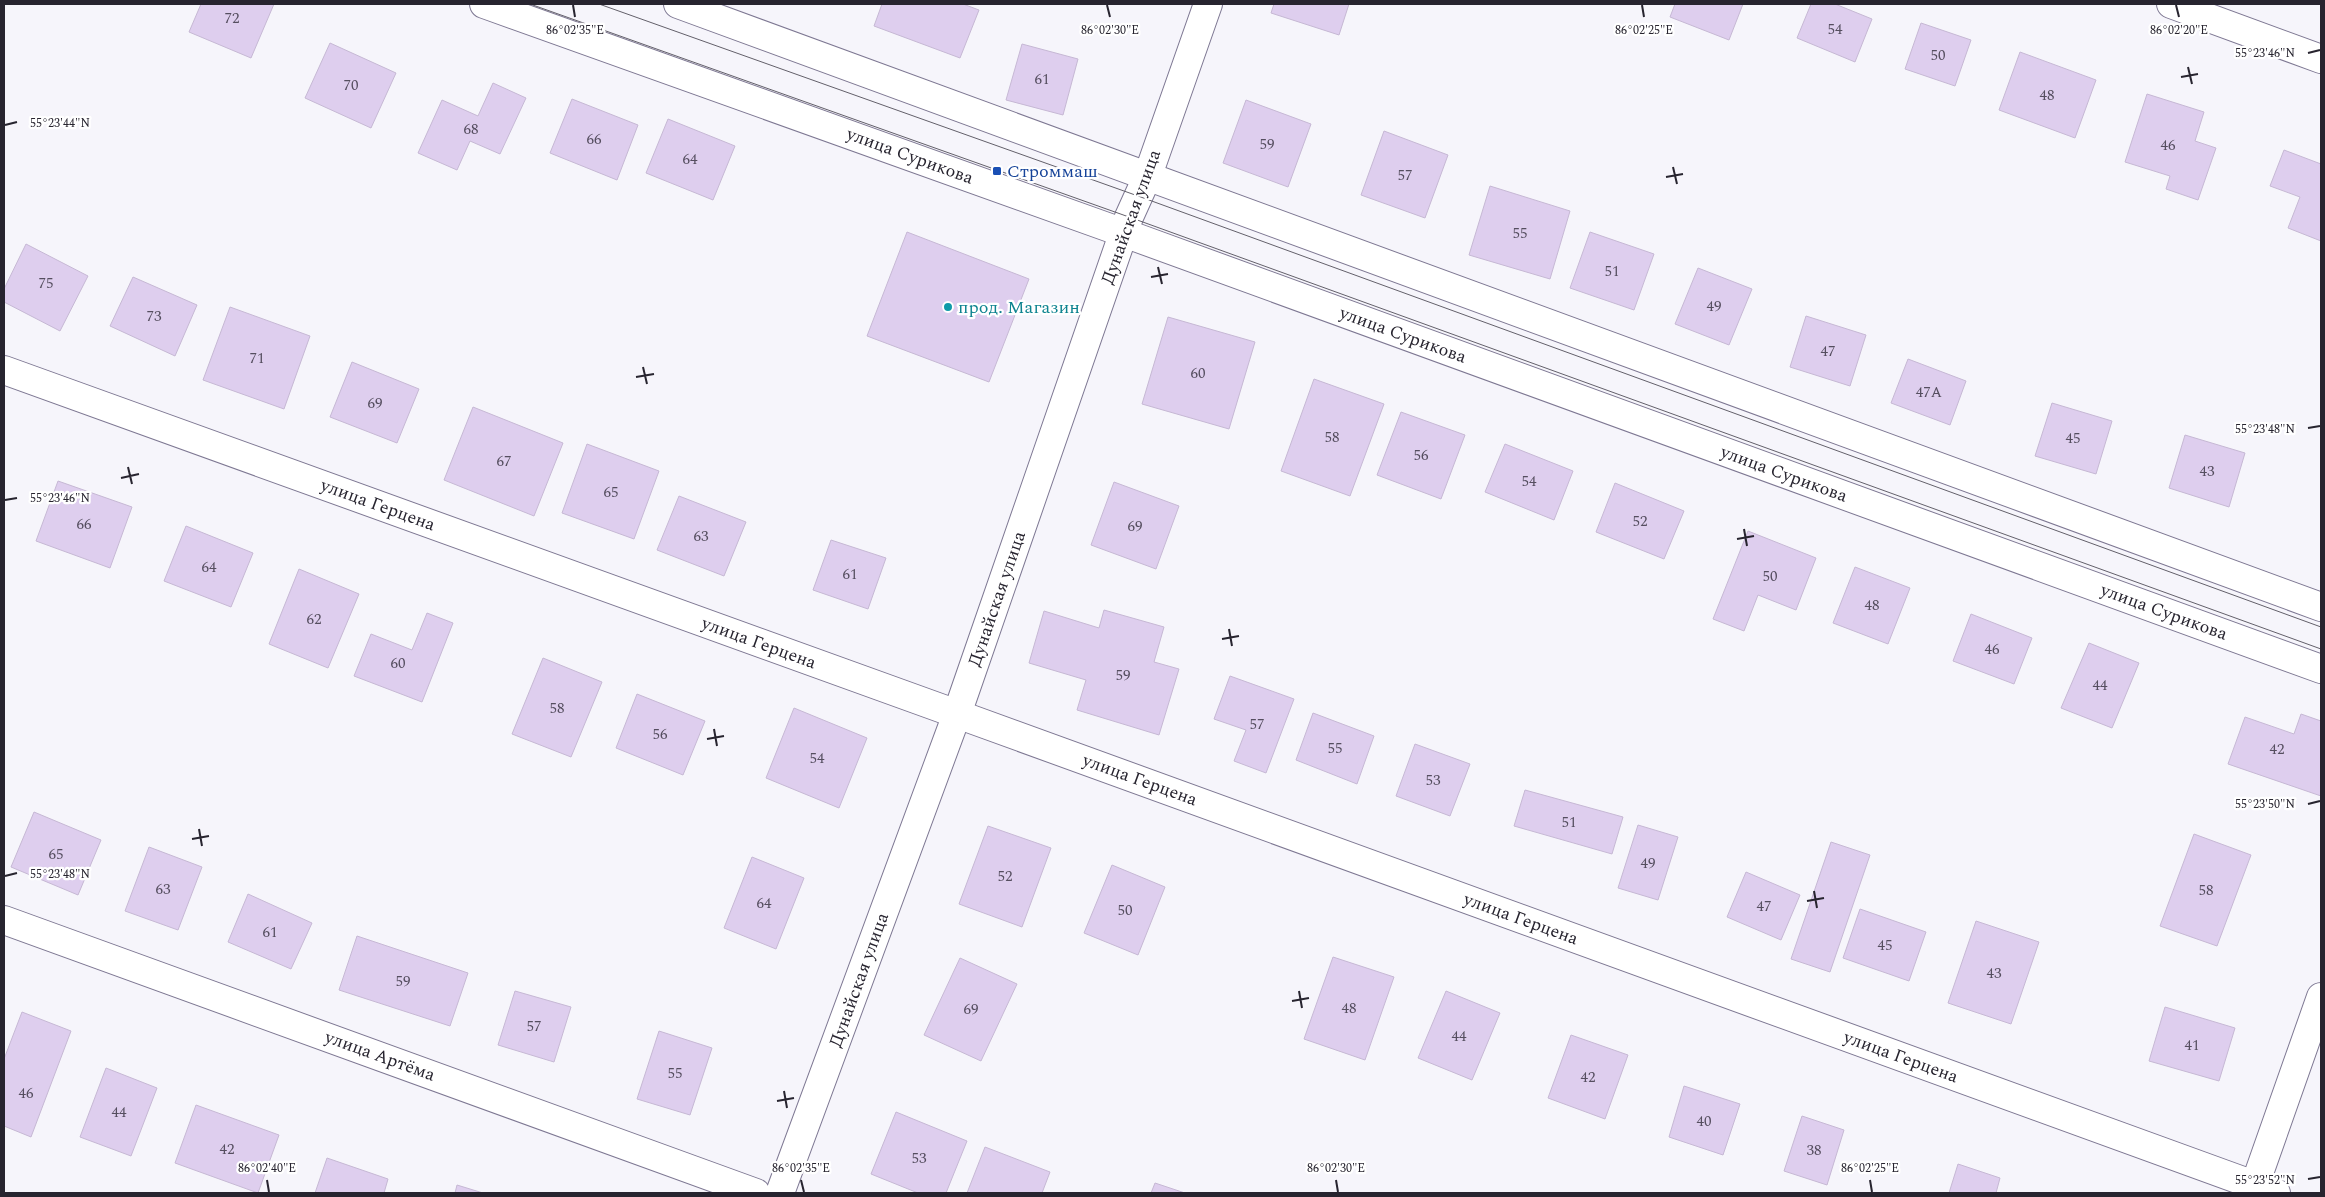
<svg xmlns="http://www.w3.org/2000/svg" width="2325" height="1197" viewBox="0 0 2325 1197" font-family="Spectral,serif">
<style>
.building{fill:#deceee;stroke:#c6b8d4}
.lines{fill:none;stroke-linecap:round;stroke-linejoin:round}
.minor-casing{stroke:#7e7893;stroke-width:30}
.tertiary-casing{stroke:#7e7893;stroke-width:30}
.minor{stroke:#fff;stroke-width:28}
.tertiary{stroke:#fff;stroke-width:28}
.tram{stroke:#63606a;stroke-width:1}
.ticks{fill:none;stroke:#27242f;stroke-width:2}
.transit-dot{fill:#1a4fb4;stroke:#fff;stroke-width:2}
.culture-dot{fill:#0f9aa8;stroke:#fff;stroke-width:2}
.labels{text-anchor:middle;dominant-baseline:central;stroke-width:4.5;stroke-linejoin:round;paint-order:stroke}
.number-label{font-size:15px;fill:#554e5f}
.street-label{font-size:18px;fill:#27242f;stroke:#fff}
.transit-label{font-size:18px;fill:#164399;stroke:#fff;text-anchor:start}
.culture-label{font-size:18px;fill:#0d838f;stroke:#fff;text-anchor:start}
.ticks-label{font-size:12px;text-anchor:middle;fill:#27242f;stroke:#fff;stroke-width:4.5;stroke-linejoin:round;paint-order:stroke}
</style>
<rect width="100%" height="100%" fill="#f6f5fb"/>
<path class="building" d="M201,4H274L251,58L189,32Z
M882,4H963L979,10L960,58L874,26Z
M1274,4H1349L1339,35L1271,13Z
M1675,4H1743L1729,40L1670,17Z
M1811,4H1835L1872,19L1855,62L1797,38Z
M1921,23L1971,40L1955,86L1905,69Z
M330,43L396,73L371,128L305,98Z
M1022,44L1078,59L1063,115L1006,100Z
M2020,52L2096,80L2075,138L1999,110Z
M493,83L526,98L500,154L470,141L457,170L418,153L442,100L478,116Z
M2147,94L2204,112L2195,141L2216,148L2198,200L2166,189L2170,176L2125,162Z
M572,99L638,125L617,180L550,153Z
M1246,100L1311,124L1288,187L1223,163Z
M668,119L735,146L713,200L646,173Z
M1384,131L1448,155L1425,218L1361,195Z
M2284,150L2321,164V241L2288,228L2300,197L2270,186Z
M1490,186L1570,211L1550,279L1469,255Z
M907,232L1029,279L989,382L867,336Z
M1590,232L1654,254L1634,310L1570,288Z
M26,244L88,276L60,331L4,302V289Z
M1698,268L1752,289L1729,345L1675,324Z
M133,277L197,305L175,356L110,326Z
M230,307L310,336L284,409L203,380Z
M1806,316L1866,335L1850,386L1790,367Z
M1168,317L1255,342L1229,429L1142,404Z
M1908,359L1966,381L1950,425L1891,403Z
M352,362L419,389L397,443L330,417Z
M1314,379L1384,404L1350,496L1281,471Z
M2052,403L2112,421L2096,474L2035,456Z
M473,407L563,443L534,516L444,480Z
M1401,412L1465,435L1441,499L1377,475Z
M2185,435L2245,453L2229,507L2169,488Z
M587,444L659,471L634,539L562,513Z
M1505,444L1573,471L1554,520L1485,492Z
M58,481L132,507L110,568L36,541Z
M1114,482L1179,506L1156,569L1091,545Z
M1615,483L1684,511L1664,559L1596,532Z
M679,496L746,522L724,576L657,550Z
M186,526L253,553L231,607L164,581Z
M1748,531L1816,558L1796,610L1758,595L1744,631L1713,619Z
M831,540L886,558L868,609L813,590Z
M1855,567L1910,588L1888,644L1833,623Z
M299,569L359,594L328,668L269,644Z
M1104,610L1164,627L1154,662L1179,669L1159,735L1077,710L1086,680L1029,663L1044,611L1099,628Z
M427,613L453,623L422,702L354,676L371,634L412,650Z
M1971,614L2032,638L2014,684L1953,661Z
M2089,643L2139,663L2112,728L2061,708Z
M543,658L602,682L571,757L512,734Z
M1230,676L1294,699L1266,773L1234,761L1246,730L1214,719Z
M637,694L705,721L683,775L616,748Z
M794,708L867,738L839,808L766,778Z
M1313,713L1374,736L1357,784L1296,760Z
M2301,714L2321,721V796L2228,764L2245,717L2294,734Z
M1415,744L1470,764L1450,816L1396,796Z
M1525,790L1623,817L1612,854L1514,826Z
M34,812L101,840L78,895L11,867Z
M1638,825L1678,837L1658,900L1618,888Z
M988,826L1051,848L1022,927L959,904Z
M2194,834L2251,855L2217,946L2160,926Z
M1831,842L1870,855L1830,972L1791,959Z
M149,847L202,867L178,930L125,911Z
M752,857L804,878L776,949L724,928Z
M1112,865L1165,887L1138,955L1084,933Z
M1746,872L1800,895L1781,940L1727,917Z
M248,894L312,923L291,969L228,942Z
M1860,909L1926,932L1909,981L1843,958Z
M1976,921L2039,942L2011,1024L1948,1003Z
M357,936L468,973L450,1026L339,990Z
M1333,957L1394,977L1365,1060L1304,1039Z
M960,958L1017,984L981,1061L924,1035Z
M515,991L571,1007L554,1062L498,1045Z
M1446,991L1500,1013L1472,1080L1418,1058Z
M2165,1007L2235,1028L2219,1081L2149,1061Z
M22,1012L71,1031L31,1137L4,1126V1059Z
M659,1031L712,1048L690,1115L637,1099Z
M1571,1035L1628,1055L1605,1119L1548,1098Z
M106,1068L157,1088L131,1156L80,1137Z
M1684,1086L1740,1104L1723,1155L1669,1137Z
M196,1105L279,1135L258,1193L175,1163Z
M896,1112L967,1141L946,1193H918L871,1174Z
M1802,1116L1844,1130L1827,1185L1784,1171Z
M985,1147L1050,1172L1042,1193H967Z
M327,1158L388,1179L384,1193H315Z
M1958,1164L2000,1178L1996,1193H1949Z
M1155,1183L1185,1193H1151Z
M457,1185L483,1193H455Z"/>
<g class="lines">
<g class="minor-casing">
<path id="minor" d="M484,4L1124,233L2321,669
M678,4L2321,607
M2171,4L2321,59
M4,370L957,714L2276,1193
M4,920L756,1193
M2252,1193L2321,997"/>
</g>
<g class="tertiary-casing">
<path id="tertiary" d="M780,1193L957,714L1129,217L1148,175L1208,4"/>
</g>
<use href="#minor" class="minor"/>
<use href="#tertiary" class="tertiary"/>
<path class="tram" d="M530,4L1129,217L2321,649
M599,4L1138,196L2321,627"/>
</g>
<path class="ticks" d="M573,5L575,17M1107,5L1110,17M1642,5L1644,17M2176,5L2179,17M2308,53L2320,50M2188,67L2192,84M2181,77L2198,74M5,125L17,122M1673,167L1677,184M1666,177L1683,174M1158,267L1162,284M1151,277L1168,274M643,367L647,384M636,377L654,374M2308,428L2320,426M128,467L132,484M121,478L139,474M5,500L17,498M1744,529L1747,546M1737,539L1754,536M1229,629L1232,646M1222,639L1239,636M714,729L717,746M707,739L724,736M2308,804L2320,801M199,829L202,846M192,839L209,836M5,876L17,873M1814,891L1817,908M1807,901L1824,898M1299,991L1302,1008M1292,1001L1309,998M784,1091L787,1108M777,1101L794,1098M2308,1179L2320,1177M267,1180L269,1192M801,1180L804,1192M1336,1180L1338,1192M1870,1180L1872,1192"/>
<rect class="transit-dot" x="992" y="166" width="10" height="10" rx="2.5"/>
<circle class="culture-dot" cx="948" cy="307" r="5"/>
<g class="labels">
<g class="number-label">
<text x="232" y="18">72</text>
<text x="1835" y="29">54</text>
<text x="1938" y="55">50</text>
<text x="1042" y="79">61</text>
<text x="351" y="85">70</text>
<text x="2047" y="95">48</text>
<text x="471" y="129">68</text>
<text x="594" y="139">66</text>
<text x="1267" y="144">59</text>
<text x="2168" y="145">46</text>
<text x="690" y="159">64</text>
<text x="1405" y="175">57</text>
<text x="1520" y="233">55</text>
<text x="1612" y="271">51</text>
<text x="46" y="283">75</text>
<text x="1714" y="306">49</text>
<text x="154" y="316">73</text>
<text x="1828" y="351">47</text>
<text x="257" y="358">71</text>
<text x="1198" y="373">60</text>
<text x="1929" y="392">47А</text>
<text x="375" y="403">69</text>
<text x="1332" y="437">58</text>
<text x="2073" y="438">45</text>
<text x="1421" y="455">56</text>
<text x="504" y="461">67</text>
<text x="2207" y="471">43</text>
<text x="1529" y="481">54</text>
<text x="611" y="492">65</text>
<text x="1640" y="521">52</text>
<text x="84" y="524">66</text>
<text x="1135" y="526">69</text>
<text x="701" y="536">63</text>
<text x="209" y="567">64</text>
<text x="850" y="574">61</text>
<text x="1770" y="576">50</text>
<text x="1872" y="605">48</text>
<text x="314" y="619">62</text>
<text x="1992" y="649">46</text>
<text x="398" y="663">60</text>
<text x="1123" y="675">59</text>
<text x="2100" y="685">44</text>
<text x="557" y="708">58</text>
<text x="1257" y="724">57</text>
<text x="660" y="734">56</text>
<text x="1335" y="748">55</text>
<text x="2277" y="749">42</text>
<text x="817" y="758">54</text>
<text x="1433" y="780">53</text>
<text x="1569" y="822">51</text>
<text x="56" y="854">65</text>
<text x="1648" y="863">49</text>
<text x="1005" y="876">52</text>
<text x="163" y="889">63</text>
<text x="2206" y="890">58</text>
<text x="764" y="903">64</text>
<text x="1764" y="906">47</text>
<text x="1125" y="910">50</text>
<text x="270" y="932">61</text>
<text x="1885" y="945">45</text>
<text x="1994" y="973">43</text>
<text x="403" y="981">59</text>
<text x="1349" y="1008">48</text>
<text x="971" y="1009">69</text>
<text x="534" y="1026">57</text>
<text x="1459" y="1036">44</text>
<text x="2192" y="1045">41</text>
<text x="675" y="1073">55</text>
<text x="1588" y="1077">42</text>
<text x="26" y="1093">46</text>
<text x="119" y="1112">44</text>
<text x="1704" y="1121">40</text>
<text x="227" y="1149">42</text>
<text x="1814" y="1150">38</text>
<text x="919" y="1158">53</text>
</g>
<g class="street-label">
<text transform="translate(910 156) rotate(20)">улица Сурикова</text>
<text transform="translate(1131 217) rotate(-70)">Дунайская улица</text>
<text transform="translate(1403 335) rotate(20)">улица Сурикова</text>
<text transform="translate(1784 474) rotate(20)">улица Сурикова</text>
<text transform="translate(378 505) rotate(20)">улица Герцена</text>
<text transform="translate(997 599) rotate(-71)">Дунайская улица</text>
<text transform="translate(2164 612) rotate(20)">улица Сурикова</text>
<text transform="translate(759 643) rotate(20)">улица Герцена</text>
<text transform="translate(1140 780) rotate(20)">улица Герцена</text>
<text transform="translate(1521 919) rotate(20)">улица Герцена</text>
<text transform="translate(859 980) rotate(-70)">Дунайская улица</text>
<text transform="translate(380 1056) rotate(20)">улица Артёма</text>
<text transform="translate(1901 1057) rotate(20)">улица Герцена</text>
</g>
<g class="transit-label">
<text x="1007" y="171">Строммаш</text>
</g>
<g class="culture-label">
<text x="958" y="307">прод. Магазин</text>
</g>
</g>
<g class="ticks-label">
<text x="575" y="34">86°02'35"E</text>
<text x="1110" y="34">86°02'30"E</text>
<text x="1644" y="34">86°02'25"E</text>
<text x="2179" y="34">86°02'20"E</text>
<text x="2265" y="57">55°23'46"N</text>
<text x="60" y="127">55°23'44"N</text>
<text x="2265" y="433">55°23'48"N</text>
<text x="60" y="502">55°23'46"N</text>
<text x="2265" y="808">55°23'50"N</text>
<text x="60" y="878">55°23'48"N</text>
<text x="267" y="1172">86°02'40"E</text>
<text x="801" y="1172">86°02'35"E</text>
<text x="1336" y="1172">86°02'30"E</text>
<text x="1870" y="1172">86°02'25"E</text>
<text x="2265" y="1184">55°23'52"N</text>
</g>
<rect width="2325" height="1197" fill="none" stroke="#27242f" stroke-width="10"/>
</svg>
